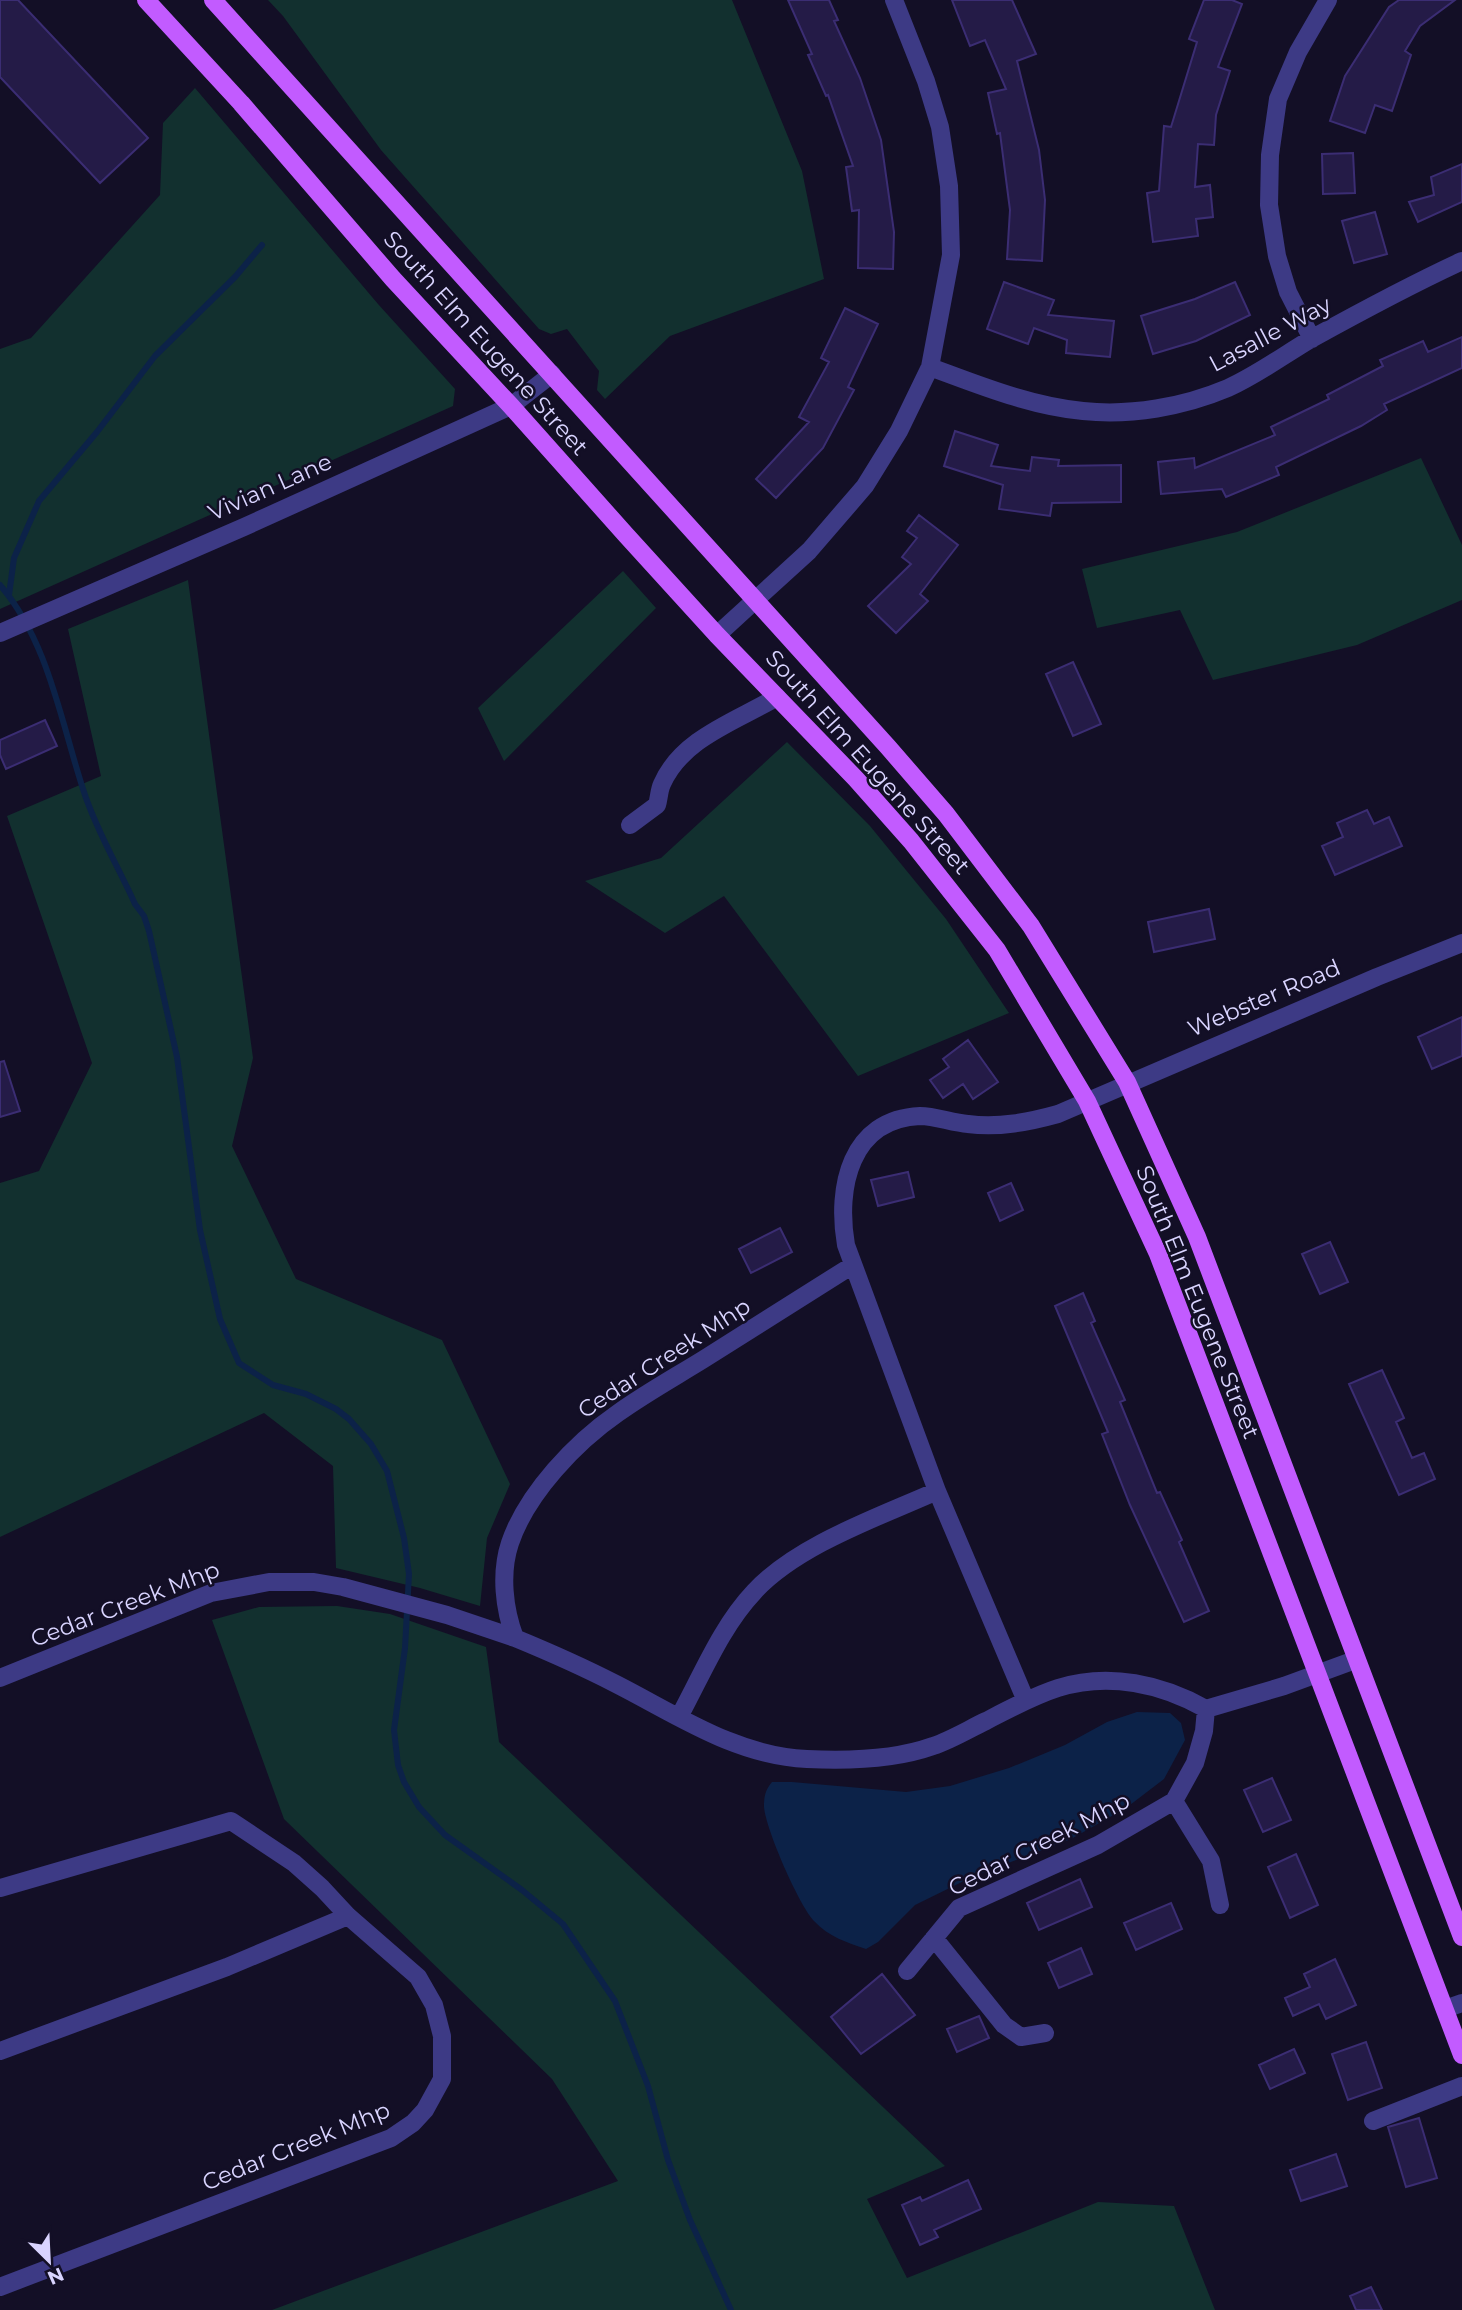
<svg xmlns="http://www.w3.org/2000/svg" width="1462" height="2310" viewBox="0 0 1462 2310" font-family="Montserrat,sans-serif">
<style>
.green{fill:#12302f}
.water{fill:#0c2248}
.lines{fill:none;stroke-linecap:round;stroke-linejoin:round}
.stream{stroke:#0c2248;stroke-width:6}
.building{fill:#241b47;stroke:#3b2d73;stroke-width:2}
.minor{stroke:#3d3a85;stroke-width:18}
.major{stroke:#c25bff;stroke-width:18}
.labels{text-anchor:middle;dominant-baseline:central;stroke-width:5;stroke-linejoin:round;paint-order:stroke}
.street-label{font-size:23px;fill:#d9d4ff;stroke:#130f26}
</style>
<rect width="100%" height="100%" fill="#130f26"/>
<path class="green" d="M268,0H732L802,171L824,279L670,336L605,399L597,390L599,371L567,329L551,334L539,329L381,150L283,16Z
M195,88L378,304L455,389L453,406L0,609V349L31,338L160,195L163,123Z
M1421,458L1462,545V600L1357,645L1213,680L1180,610L1097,628L1082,569L1237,532Z
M623,571L656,608L504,761L478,708Z
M188,580L253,1058L232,1146L296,1279L442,1340L510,1484L487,1538L480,1606L420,1588L336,1568L333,1466L264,1413L0,1537V1183L39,1171L92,1063L7,816L101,776L68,629Z
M787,742L870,826L946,919L1009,1013L858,1076L724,896L665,933L585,881L661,858Z
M337,1606L390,1614L486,1647L499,1742L945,2166L867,2199L907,2278L1098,2202L1174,2206L1215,2310H272L618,2181L552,2079L284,1819L212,1620L259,1607Z"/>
<path class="water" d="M1137,1712L1170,1713L1181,1723L1185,1740L1164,1779L1126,1808L1071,1839L972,1877L915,1905L878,1942L866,1949C846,1942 829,1937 814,1921C799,1905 766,1830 764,1807C764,1797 765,1790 772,1782H792L906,1792L950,1786L1009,1768L1065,1745L1107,1722Z"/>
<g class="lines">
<path class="stream" d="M0,585C49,642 61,723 84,792C96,830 119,868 135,904L144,916L149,931L177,1057L200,1230L220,1319L239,1363L273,1385L306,1394L336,1409L349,1419L371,1444L387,1471L404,1538L409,1574L405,1648L394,1730L398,1765L404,1782L419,1807L445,1835L522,1890L563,1924L615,2001L648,2086L668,2160L690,2220L731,2310
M9,595L14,558L39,501L97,432L155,356L235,277L262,245"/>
</g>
<path class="building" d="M0,0H18L148,138L100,183L0,77Z
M788,0H829L838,20L834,21L860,78L881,140L894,232L893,269L858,268L859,210L852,211L846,167L853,166L828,95L826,96L808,55L812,54Z
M952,0H1012L1036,54L1017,61L1039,150L1045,200L1042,261L1007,259L1010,210L1000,133L997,134L988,93L1006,89L985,40L970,46Z
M1204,0H1232L1242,4L1218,67L1230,71L1216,115L1214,145L1198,144L1195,187L1210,185L1213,217L1196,219L1198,236L1153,242L1147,193L1159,191L1164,126L1171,127L1197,42L1189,39Z
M1399,0H1455L1420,26L1405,51L1411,55L1392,111L1375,105L1365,133L1330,121L1345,76L1389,7Z
M1353,153L1355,193L1323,194L1322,154Z
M1462,164V202L1418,222L1409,202L1434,195L1431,177Z
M1375,212L1387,254L1354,263L1342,221Z
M1004,282L1054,300L1048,315L1114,321L1110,357L1066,353L1067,340L1034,328L1028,344L987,329Z
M1235,282L1250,315L1196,341L1153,354L1141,316L1195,299Z
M845,308L878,324L848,387L854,390L823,448L776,498L756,479L809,422L799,417L829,362L821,358Z
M1462,337V368L1384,404L1387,410L1361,426L1276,467L1279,475L1226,497L1222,489L1161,494L1158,462L1194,458L1195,468L1275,435L1271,427L1329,399L1327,395L1383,366L1380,360L1423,341L1428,352Z
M955,431L998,445L991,466L1030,471L1032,457L1059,460L1058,466L1121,465V502L1052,503L1050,516L999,509L1003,485L944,466Z
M919,515L958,545L920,594L928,601L896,633L868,606L911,564L902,557L917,538L907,531Z
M1073,662L1101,724L1073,736L1046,674Z
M45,720L57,746L6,769L0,755V740Z
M1367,810L1374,824L1389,817L1402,846L1335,875L1322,846L1343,837L1337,823Z
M1209,909L1215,939L1154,952L1148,922Z
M1462,1017V1056L1432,1069L1418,1037Z
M968,1040L998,1082L973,1099L963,1084L943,1098L930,1080L949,1067L943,1059Z
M4,1061L20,1111L0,1117V1062Z
M908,1172L914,1197L878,1206L871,1180Z
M1011,1183L1023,1210L1000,1221L988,1193Z
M780,1228L792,1252L751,1273L739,1249Z
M1330,1242L1348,1282L1320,1294L1302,1254Z
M1083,1293L1095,1321L1091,1323L1125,1400L1120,1402L1157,1493L1160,1492L1182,1540L1179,1542L1209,1611L1184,1622L1130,1505L1102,1434L1108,1432L1055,1306Z
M1382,1370L1404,1418L1396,1422L1412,1458L1424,1453L1435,1479L1399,1495L1349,1384Z
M1272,1778L1291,1820L1263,1832L1244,1790Z
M1296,1854L1318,1905L1290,1918L1268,1867Z
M1080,1879L1092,1907L1039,1930L1027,1903Z
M1171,1903L1182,1929L1136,1950L1124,1923Z
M1081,1948L1092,1974L1059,1988L1048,1963Z
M1335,1959L1356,2005L1326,2019L1319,2004L1293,2016L1285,1998L1310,1987L1304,1974Z
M882,1974L915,2015L861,2054L831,2017Z
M979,2016L989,2038L957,2052L947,2029Z
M1366,2042L1382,2088L1348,2100L1332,2054Z
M1294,2049L1305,2073L1270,2089L1259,2065Z
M1419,2118L1437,2178L1406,2187L1388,2127Z
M1336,2154L1347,2186L1301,2201L1290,2170Z
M968,2180L981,2209L934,2230L938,2237L920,2245L902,2205L920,2197L922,2201Z
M1371,2287L1382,2310H1356L1350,2296Z"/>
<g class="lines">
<path class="minor" d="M1312,339L1288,292L1277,256L1269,205L1270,155L1278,99L1298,52L1328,0
M930,367C979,385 1030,406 1083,411C1131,416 1183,407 1228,388C1257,375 1284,355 1311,339C1360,312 1410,285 1462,261
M0,633L244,527L511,406L552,374
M717,635L809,551L865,486L899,431L930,367L951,255L949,186L940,127L926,81L894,0
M630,825L657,805C659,799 659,790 662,784C682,738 737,721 777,697
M853,1265C804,1296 754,1327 704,1359C675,1377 646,1393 618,1413C576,1442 527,1493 510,1543C500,1573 504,1609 515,1638C549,1652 583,1667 616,1684C677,1715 736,1756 807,1759C848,1761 894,1760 933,1746C951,1740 969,1729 986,1721C1009,1709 1033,1696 1058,1688C1109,1672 1162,1684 1206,1709L1284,1686L1355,1660
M0,1678L211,1593L269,1582H314L343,1587L447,1615L515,1638
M1026,1701L937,1491L846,1245C836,1188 850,1119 920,1116C936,1116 952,1123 968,1124C999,1128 1029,1122 1058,1114L1377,977L1462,943
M679,1717C702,1675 721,1627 754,1592C797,1545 879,1517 937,1491
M1174,1801L1211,1861L1220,1905
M0,1888L231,1821L294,1863L322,1888L348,1916L418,1977L434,2005L442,2036V2079L425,2110L413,2123L391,2138L0,2287
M934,1938L1004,2025L1021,2037L1045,2033
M907,1971L959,1908L1098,1845L1174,1801L1195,1763L1204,1731L1206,1709
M1445,2009L1462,2003
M0,2051L227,1967L348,1916
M1373,2121L1462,2086"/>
<path class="major" d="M146,0L241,103L393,279L511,406L626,535L717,635L856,779L911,841L997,950L1087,1101L1158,1254L1462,2055
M213,0L888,747L946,814L1031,926L1127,1082L1197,1237L1462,1937"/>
</g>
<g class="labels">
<g class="street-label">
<text transform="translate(1270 334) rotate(-28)">Lasalle Way</text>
<text transform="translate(486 343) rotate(48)">South Elm Eugene Street</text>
<text transform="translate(270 487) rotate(-24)">Vivian Lane</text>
<text transform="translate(868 762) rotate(48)">South Elm Eugene Street</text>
<text transform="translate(1264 998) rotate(-23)">Webster Road</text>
<text transform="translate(1198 1302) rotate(68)">South Elm Eugene Street</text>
<text transform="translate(664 1358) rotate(-33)">Cedar Creek Mhp</text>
<text transform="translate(125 1604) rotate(-21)">Cedar Creek Mhp</text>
<text transform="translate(1039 1844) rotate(-27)">Cedar Creek Mhp</text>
<text transform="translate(296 2146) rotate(-22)">Cedar Creek Mhp</text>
</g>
</g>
<g transform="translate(49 2261) rotate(156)" stroke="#130f26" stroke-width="5" paint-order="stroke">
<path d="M0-5L12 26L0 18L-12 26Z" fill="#d9d4ff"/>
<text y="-10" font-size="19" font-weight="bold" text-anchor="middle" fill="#d9d4ff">N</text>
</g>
</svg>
